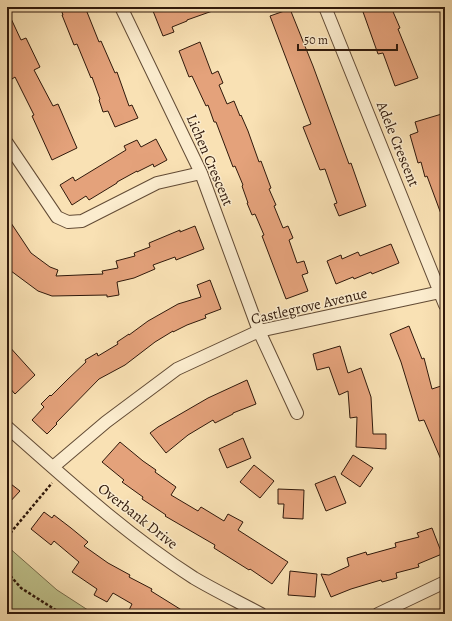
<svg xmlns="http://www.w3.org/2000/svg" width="452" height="621" viewBox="0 0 452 621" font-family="Alegreya,serif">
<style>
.green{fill:#bfc28c;stroke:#786e4c}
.building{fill:#e4a27b;stroke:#30190b}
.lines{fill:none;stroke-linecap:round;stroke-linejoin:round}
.street-casing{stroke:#624b35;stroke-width:14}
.path{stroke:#30190b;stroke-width:2.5;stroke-dasharray:3 2;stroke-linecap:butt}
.street{stroke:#fbecce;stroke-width:12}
.labels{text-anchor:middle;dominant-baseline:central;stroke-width:3;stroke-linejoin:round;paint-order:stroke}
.street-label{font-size:15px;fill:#30190b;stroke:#fbecce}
</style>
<rect width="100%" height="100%" fill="#f9e1b4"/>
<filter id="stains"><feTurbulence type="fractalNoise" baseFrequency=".005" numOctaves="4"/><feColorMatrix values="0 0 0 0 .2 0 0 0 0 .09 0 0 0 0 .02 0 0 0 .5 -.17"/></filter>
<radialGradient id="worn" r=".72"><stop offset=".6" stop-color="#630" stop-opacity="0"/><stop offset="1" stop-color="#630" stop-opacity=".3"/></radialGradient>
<path class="green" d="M7,546L57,590L94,614H7Z"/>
<path class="building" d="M60,7H85L99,42L101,41L115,73L117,72L129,106L132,105L138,118L115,127L108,111L103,112L99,100L100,99L92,77L91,78L77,44L74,45L62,15H63Z
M163,7H218V9L187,20V21L172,27L174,32L163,36L153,11Z
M367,7H391L400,28L398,29L418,78L395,86L383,53L378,54L362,9Z
M290,9L313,66L349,164L351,163L366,206L339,216L334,204L337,203L325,169L320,170L303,127L311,124L270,16Z
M7,10L21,40L26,38L40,67L34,70L53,106L58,104L77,148L52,160L32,116L34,115L15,77L12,79L7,66Z
M200,42L212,74L218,71L223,83L219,85L227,104L234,101L240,116L241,115L248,131L259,162L261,161L271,188L269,189L276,205L274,206L283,228L288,226L293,238L289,240L297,263L304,261L308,273L302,275L308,291L286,299L262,236L264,235L255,214L252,215L247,203H248L242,186L243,185L235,166L233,167L216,122H214L208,105L206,106L192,76L189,77L179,51Z
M445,113V222H444L427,176L425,177L421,162L418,163L410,135L418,132L415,122Z
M156,139L167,160L154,167L153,164L137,172V171L117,182V183L89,200L86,196L72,205L60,185L73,177L75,181L126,150L124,146L137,140L141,147Z
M7,217L31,253L50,267L58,270L56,276L103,274L102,271L118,268L116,261L135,256L134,253L150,247L149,243L180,230V232L195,226L204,249L176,260L175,257L153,265L155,269L134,278L117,282L119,295L107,297V295L52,296L38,291L7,268Z
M391,244L399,263L372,274L371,272L354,279L353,277L336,284L327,261L341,255L342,259L358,252L360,256Z
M210,280L221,309L205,315L206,318L187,325L173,332V331L155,342L125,365L99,379L56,423L57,424L47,434L32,420L44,407L41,404L50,395L51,396L68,379L86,362L85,360L97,353L98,356L118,344L117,342L129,334V335L148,321L178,304L201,297L197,285Z
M409,326L422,359L424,358L432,389L441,386L445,397V469L424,420L419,421L401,362L390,334Z
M7,344L35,375L15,394L7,385Z
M340,346L348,373L361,368L371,397L373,434H386V449L356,447L357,417L350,418L348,391L339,395L329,367L317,370L313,354Z
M247,380L256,404L233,413V414L215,423L213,420L188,435L166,453L150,433L158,427L208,398Z
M243,438L251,458L227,468L219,449Z
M120,442L143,461L156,470L155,472L176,487L171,495L198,511L201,507L224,521L228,514L243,522L238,530L288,562L272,584L250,569L249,570L214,548L215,545L165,516L166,515L142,499L143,497L122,482L124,480L102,462Z
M353,455L373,468L360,487L341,474Z
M254,465L274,481L260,498L240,482Z
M335,476L346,503L326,511L315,484Z
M7,481L20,491L7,505Z
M278,489L304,490L303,519L283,518L284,504H278Z
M44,512L52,518L54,515L71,528L88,542L84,546L108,563L130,575L129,577L152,589L151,591L188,614H137L129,610L132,604L113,593L107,602L94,595L97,589L72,572L79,562L54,541L51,545L31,529Z
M432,528L442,554L418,564L419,567L396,573L397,578L382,582L381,580L351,589L331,597L321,574L329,575L349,566L347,558L366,552L367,555L396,547L395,543L419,537L417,533Z
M290,571L317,574L315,597L288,595Z"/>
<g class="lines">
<g class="street-casing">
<path id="street" d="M121,7L201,173L259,331L297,413
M325,7L445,305
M7,143L57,217L68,222L82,221L157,183L201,173
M7,427C67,480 127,535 194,578C216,591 239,602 261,614
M53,467L106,422L177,369L259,331L445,291
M378,614L445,582"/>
</g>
<path class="path" d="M7,537L52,483
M7,572L21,588L62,614"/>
<use href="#street" class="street"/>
</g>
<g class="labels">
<g class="street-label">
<text transform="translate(398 144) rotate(68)">Adele Crescent</text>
<text transform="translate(210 160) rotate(67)">Lichen Crescent</text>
<text transform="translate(309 306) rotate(-13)">Castlegrove Avenue</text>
<text transform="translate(138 516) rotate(38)">Overbank Drive</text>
</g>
</g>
<rect width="452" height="621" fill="none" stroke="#f9e1b4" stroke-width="24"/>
<rect x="8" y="8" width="436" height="605" fill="none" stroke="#30190b" stroke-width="2"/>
<rect x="12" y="12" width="428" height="597" fill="none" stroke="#30190b"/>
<path d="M298 44v6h99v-6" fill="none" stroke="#30190b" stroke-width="2"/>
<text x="304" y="44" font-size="12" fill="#30190b" stroke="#fbecce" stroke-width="3" paint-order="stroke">50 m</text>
<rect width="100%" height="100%" filter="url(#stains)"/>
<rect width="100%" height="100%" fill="url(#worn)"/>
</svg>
